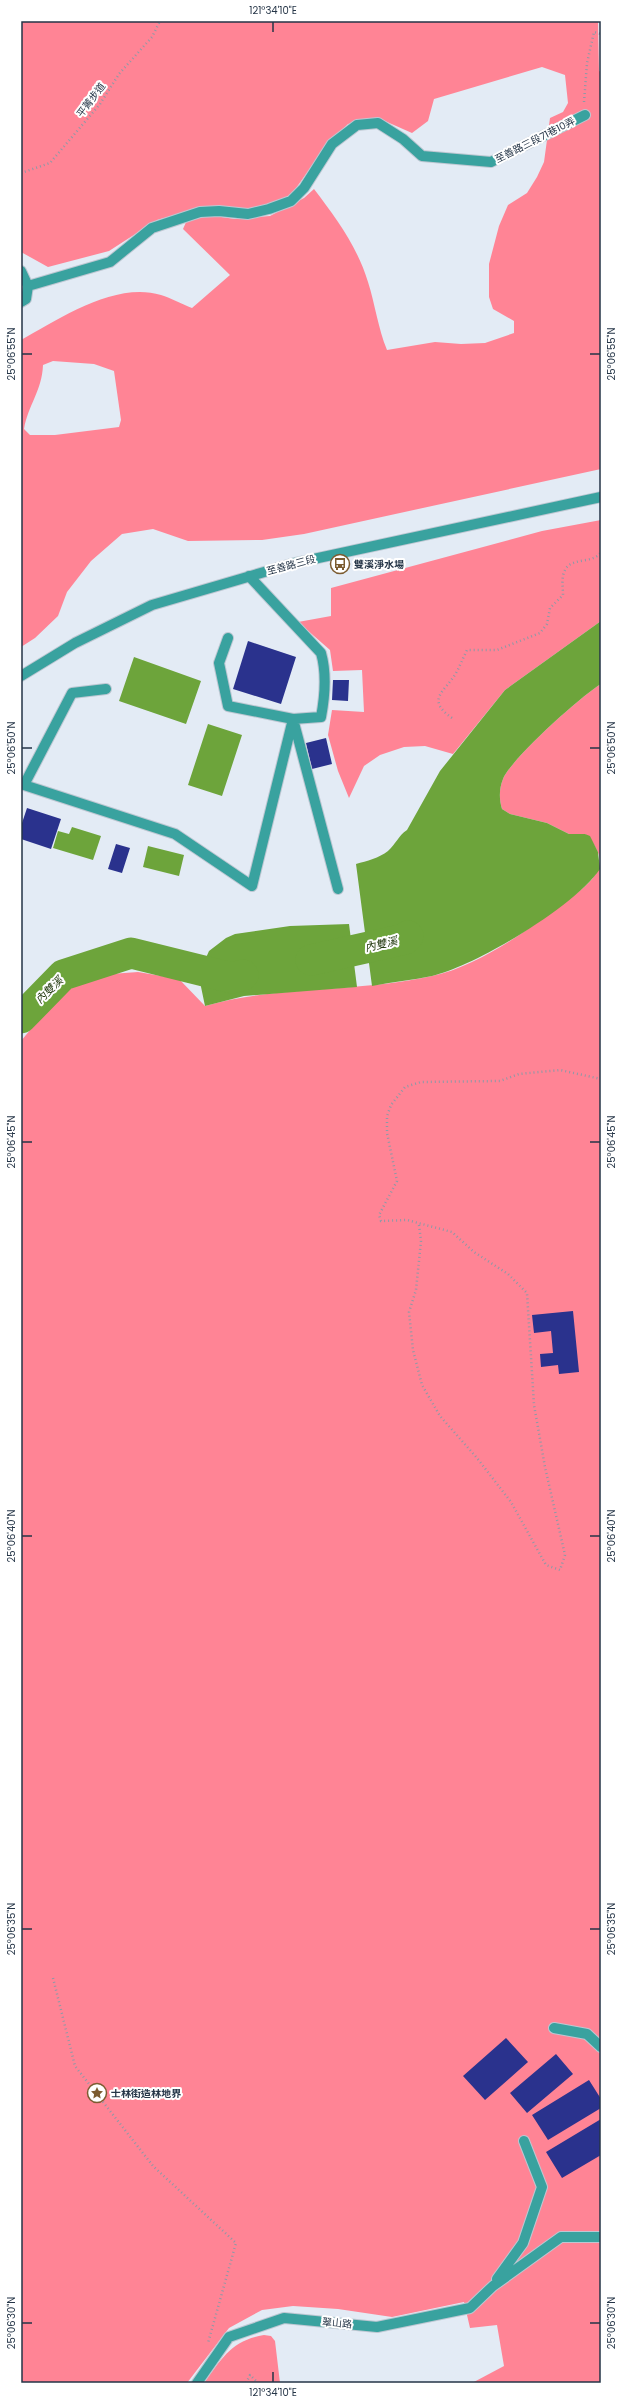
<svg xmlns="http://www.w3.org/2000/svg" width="622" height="2404" viewBox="0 0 622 2404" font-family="Poppins,'Noto Sans TC',sans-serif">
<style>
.forest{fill:#ff8495;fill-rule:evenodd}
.water{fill:#6da43b}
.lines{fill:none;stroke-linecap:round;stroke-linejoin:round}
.river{stroke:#6da43b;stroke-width:31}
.building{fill:#2a328d}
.minor-casing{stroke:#bdc7d2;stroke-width:12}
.path{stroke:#8e99a7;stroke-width:2.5;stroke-dasharray:1 3;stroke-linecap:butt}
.minor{stroke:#39a29f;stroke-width:10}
.ticks{fill:none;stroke:#253547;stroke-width:1.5}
.labels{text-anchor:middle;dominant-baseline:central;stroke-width:4;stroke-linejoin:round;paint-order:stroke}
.street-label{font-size:10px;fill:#253547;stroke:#fff}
.poi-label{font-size:10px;font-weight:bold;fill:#253547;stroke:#fff;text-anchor:start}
.water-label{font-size:11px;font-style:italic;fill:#253b11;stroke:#fff}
.neatline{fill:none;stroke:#253547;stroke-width:1.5}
.ticks-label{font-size:10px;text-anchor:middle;fill:#253547}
</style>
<rect width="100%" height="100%" fill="#e3ebf5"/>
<path class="forest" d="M21,21H598L599,71L601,72V469L304,534L262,540L188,541L153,529L122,534L91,561L67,592L58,616L35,638L21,647V340C59,319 115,281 161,295C171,298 182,304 192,308L230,275L183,229L187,220L208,215L235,219L270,216L304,198L314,189C336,218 357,246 368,282C375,304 378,328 387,350L435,342L461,344L485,343L514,333V321L493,309L489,297V264L499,226L508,205L527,193L537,177L544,162L550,118L563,112L568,103L565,75L542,67L434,99L428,121L412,133L378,118L348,124L328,143L289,198L249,210L204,207L157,220L109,251L48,267L21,252ZM53,361L94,364L114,371L121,420L119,427L55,435H30L24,429C28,405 42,391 43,365Z
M601,520V621L505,690L453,754L425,746L404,747L380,755L364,766L349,798L338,771L328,735L332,710L364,712L362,670L333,671L330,650L298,622L331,616V588L542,531Z
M601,684V2383H472L504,2366L497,2325L470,2328L464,2302L392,2317L338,2309L293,2306L262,2310L229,2328L187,2383H21V1041L60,994L97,975L138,972L179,979L205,1006C279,985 357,993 432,976C482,965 532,927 573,896C598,877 612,861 585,834H569L547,823L510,814L502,809C499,799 499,789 503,779C510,760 582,695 601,684Z
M264,2335L271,2336L275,2341L280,2383H204C222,2358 232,2340 264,2335Z"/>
<path class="water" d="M601,621V684C582,695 510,760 503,779C499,789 499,799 502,809L510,814L547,823L569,834H585L590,836L598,852L600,869C575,906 476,966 432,976C413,980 392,982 372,986L356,864C367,861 379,858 388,851C396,844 398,836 407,830L440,771L505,690Z
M134,657L201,681L186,724L119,701Z
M208,724L242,735L222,796L188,785Z
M72,827L101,836L93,860L53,848L58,831L69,834Z
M148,846L184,855L179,876L143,867Z
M349,924L357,987L244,996L205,1006L200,982L205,960L209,951L226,938L235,934L290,926Z"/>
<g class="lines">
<path class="river" d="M311,960L405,939L408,936
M21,1018L63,975L131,953L232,978L243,975"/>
</g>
<path class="building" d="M248,641L296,657L281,704L233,689Z
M333,680H349L348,701L332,700Z
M326,738L332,764L312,769L306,743Z
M27,808L61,819L51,849L21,839V826Z
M116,844L130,848L122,873L108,869Z
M573,1311L579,1372L559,1374L558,1365L541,1367L540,1354L553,1353L551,1331L534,1333L532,1315Z
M506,2038L528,2062L485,2100L463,2076Z
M556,2054L573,2074L527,2113L510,2093Z
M589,2080L601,2099V2108L548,2140L532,2115Z
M601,2119V2155L562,2178L546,2152Z"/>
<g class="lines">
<g class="minor-casing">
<path id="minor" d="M21,271L28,286L26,299L21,302
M28,286L110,262L152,228L200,212L219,211L248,214L269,209L291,201L304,188L332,144L357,125L378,123L403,139L422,156L491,162L585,115
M249,576L321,653C327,674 325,696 321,717L293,719L338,889
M21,676L75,643L152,605L295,563L601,497
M106,689L72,693L24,785L175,834L252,886L293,719L228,706L219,663L228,638
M554,2028L587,2034L601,2047
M497,2279L523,2243L542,2187L524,2141
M197,2383L229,2337L284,2318L377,2327L470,2308L493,2286L561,2237H601"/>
</g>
<path class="path" d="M584,102L587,63L594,32L601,34
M21,173L50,163L100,104L119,74L152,37L160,21
M452,718C425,699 445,692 456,673C460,666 463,658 467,650H497L540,633L547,624L550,608L563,595C563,588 561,577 565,570C571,557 594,564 601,552
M419,1225L421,1241L416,1290L409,1312L413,1350L422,1385L440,1416L477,1458L511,1502L546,1565L560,1570L565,1555L545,1467L534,1405L527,1293L508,1274L474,1252L452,1232L407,1220L381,1221L379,1215L397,1181L387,1133V1116L391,1105L405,1087L421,1082L500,1081L519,1074L560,1070L601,1079
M53,1978L75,2066L153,2166L236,2243L208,2343
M246,2383L250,2375L258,2383"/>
<use href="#minor" class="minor"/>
</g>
<path class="ticks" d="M273,22V32M22,354H32M590,354H600M22,748H32M590,748H600M22,1142H32M590,1142H600M22,1536H32M590,1536H600M22,1929H32M590,1929H600M22,2323H32M590,2323H600M273,2372V2382"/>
<defs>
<g id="bus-ring" transform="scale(1)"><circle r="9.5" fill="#fff" stroke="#7c5c31" stroke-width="1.5"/><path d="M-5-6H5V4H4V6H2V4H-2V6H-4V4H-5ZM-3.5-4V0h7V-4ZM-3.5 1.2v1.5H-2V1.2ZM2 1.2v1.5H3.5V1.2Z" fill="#7c5c31"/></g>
<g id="sight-ring" transform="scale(1)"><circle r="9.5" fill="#fff" stroke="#7c5c31" stroke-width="1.5"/><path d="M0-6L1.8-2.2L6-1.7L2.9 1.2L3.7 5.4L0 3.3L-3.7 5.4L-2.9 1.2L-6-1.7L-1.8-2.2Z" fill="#7c5c31"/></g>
</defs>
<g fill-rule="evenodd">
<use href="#bus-ring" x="340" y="564"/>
<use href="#sight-ring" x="97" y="2093"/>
</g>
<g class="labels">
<g class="street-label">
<text transform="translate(91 100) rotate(-53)">平菁步道</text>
<text transform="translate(535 140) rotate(-27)">至善路三段71巷10弄</text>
<text transform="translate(291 565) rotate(-15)">至善路三段</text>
<text transform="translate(337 2323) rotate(5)">翠山路</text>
</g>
<g class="poi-label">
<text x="354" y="564">雙溪淨水場</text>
<text x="111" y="2093">士林街造林地界</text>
</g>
<g class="water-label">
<text transform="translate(381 944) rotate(-13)">內雙溪</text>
<text transform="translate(49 990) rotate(-44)">內雙溪</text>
</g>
</g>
<rect width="622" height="2404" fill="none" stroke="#ffffff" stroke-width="44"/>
<rect x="22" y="22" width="578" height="2360" class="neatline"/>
<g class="ticks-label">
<text x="273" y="14">121°34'10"E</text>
<text transform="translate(11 354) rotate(-90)" y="4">25°06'55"N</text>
<text transform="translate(611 354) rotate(-90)" y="4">25°06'55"N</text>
<text transform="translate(11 748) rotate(-90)" y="4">25°06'50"N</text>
<text transform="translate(611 748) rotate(-90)" y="4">25°06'50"N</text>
<text transform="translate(11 1142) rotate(-90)" y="4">25°06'45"N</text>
<text transform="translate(611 1142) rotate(-90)" y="4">25°06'45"N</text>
<text transform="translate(11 1536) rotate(-90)" y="4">25°06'40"N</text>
<text transform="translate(611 1536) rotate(-90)" y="4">25°06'40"N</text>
<text transform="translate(11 1929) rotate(-90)" y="4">25°06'35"N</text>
<text transform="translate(611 1929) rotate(-90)" y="4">25°06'35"N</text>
<text transform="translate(11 2323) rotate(-90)" y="4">25°06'30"N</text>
<text transform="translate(611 2323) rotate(-90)" y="4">25°06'30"N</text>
<text x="273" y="2396">121°34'10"E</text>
</g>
</svg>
